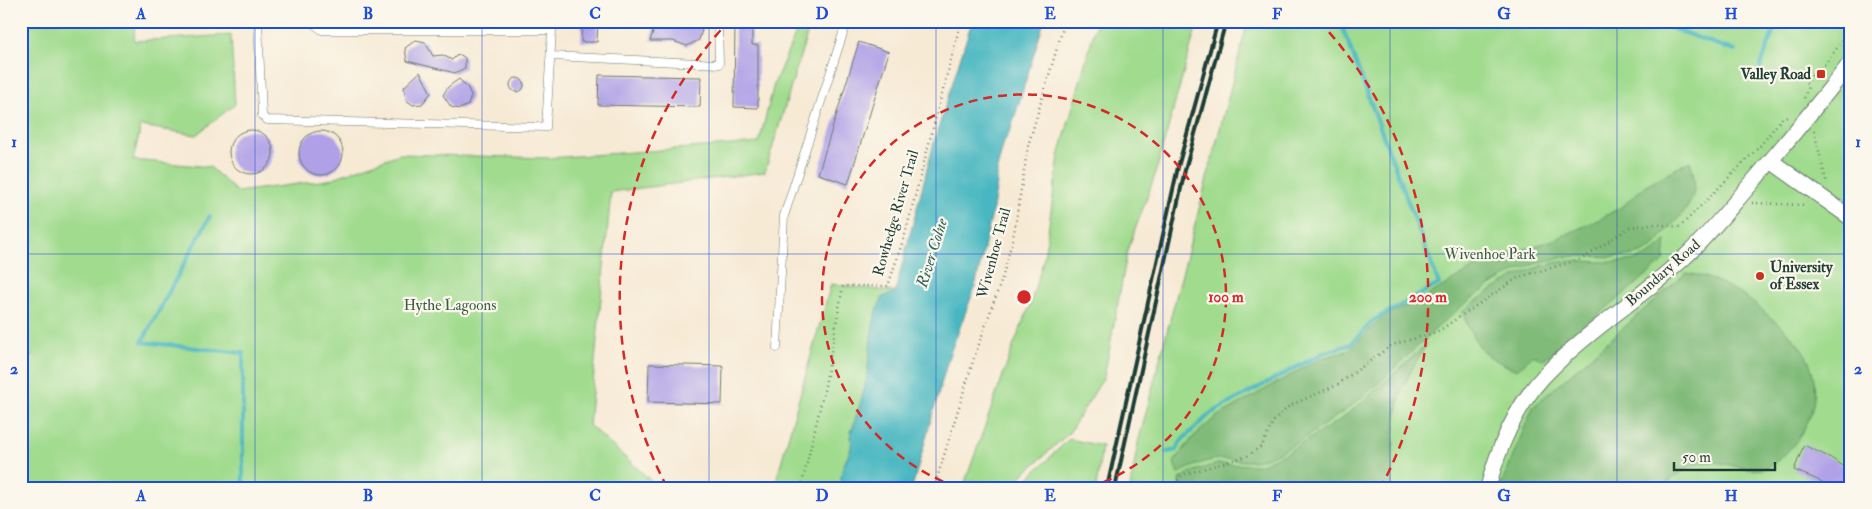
<svg xmlns="http://www.w3.org/2000/svg" width="1872" height="509" viewBox="0 0 1872 509" font-family="'IM FELL Double Pica',serif">
<style>
.green{fill:#a0db8e;stroke:#608c61}
.forest{fill:#80bb79;stroke:#507c56}
.water{fill:#48b7c1;stroke:#347a7a}
.lines{fill:none;stroke-linecap:round;stroke-linejoin:round}
.stream{stroke:#48b7c1;stroke-width:4}
.building{fill:#afa0e7}
.lane-casing{stroke:#6b7a6c;stroke-width:9}
.street-casing{stroke:#6b7a6c;stroke-width:17}
.path{stroke:#6b7a6c;stroke-width:2.5;stroke-dasharray:1 4;stroke-linecap:butt}
.lane{stroke:#fff;stroke-width:8}
.street{stroke:#fff;stroke-width:15}
.rail{stroke:#1f3d34;stroke-width:4}
.grid{fill:none;stroke:#1d4ed8;stroke-width:1;stroke-opacity:0.55}
.ring{fill:none;stroke:#d62828;stroke-width:2.5;stroke-dasharray:9 6}
.poi-dot{fill:#c8321e;stroke:#fbf7ec;stroke-width:2}
.labels{text-anchor:middle;dominant-baseline:central;stroke-width:4.5;stroke-linejoin:round;paint-order:stroke}
.poi-label{font-size:15px;font-weight:bold;fill:#1f3d34;stroke:#fbf7ec;text-anchor:end}
.street-label{font-size:15px;fill:#1f3d34;stroke:#fbf7ec}
.park-label{font-size:15px;fill:#395d46;stroke:#fbf7ec}
.water-label{font-size:16px;font-style:italic;fill:#2b625e;stroke:#fbf7ec}
.centre{fill:#d62828;stroke:#fbf7ec;stroke-width:2.5}
.ring-label{font-size:15px;text-anchor:middle;font-weight:bold;fill:#d62828;stroke:#fbf7ec;stroke-width:4.5;stroke-linejoin:round;paint-order:stroke}
.neatline{fill:none;stroke:#1d4ed8;stroke-width:2}
.grid-label{font-size:16px;text-anchor:middle;font-weight:bold;fill:#1d4ed8}
</style>
<rect width="100%" height="100%" fill="#fbf7ec"/>
<filter id="ink" filterUnits="userSpaceOnUse"><feTurbulence type="fractalNoise" baseFrequency=".02" numOctaves="2"/><feDisplacementMap in="SourceGraphic" scale="10" xChannelSelector="R" yChannelSelector="G"/><feConvolveMatrix kernelMatrix="1 2 1 2 8 2 1 2 1" color-interpolation-filters="sRGB"/></filter>
<filter id="wash" filterUnits="userSpaceOnUse"><feTurbulence type="fractalNoise" baseFrequency=".0096" numOctaves="4" result="noise"/><feDisplacementMap in="SourceGraphic" scale="20" xChannelSelector="R" yChannelSelector="G"/><feGaussianBlur stdDeviation="1.12" result="paint"/><feColorMatrix in="noise" values="0 0 0 0 0 0 0 0 0 0 0 0 0 0 0 0 0 1.4 0 .05"/><feComposite in="paint" operator="in"/></filter>
<g filter="url(#wash)">
<rect width="100%" height="100%" fill="#f7ead5"/>
<path class="green" d="M21,21H135L134,41L231,35L235,104L196,135L141,126L133,160L210,167L237,192L328,180L399,154L549,158L759,143L774,84L801,21H811L765,172L611,192L589,425L659,488H21Z
M1097,21H1198L1154,178L1128,249L1104,377L1069,433L1008,488H963L1013,347L1030,305L1044,258L1059,156Z
M1248,21H1851V488H1130L1138,443Z
M831,284L895,292L866,488H774Z
M1069,439L1102,446L1096,488H1018Z"/>
<path class="forest" d="M1690,161C1701,195 1690,207 1667,230C1662,236 1656,245 1649,249C1631,262 1588,254 1567,257C1548,259 1525,266 1509,275C1441,310 1397,377 1334,418C1311,433 1285,454 1258,460C1247,463 1235,459 1224,459C1209,458 1191,467 1178,474L1174,462L1193,437L1216,417L1319,359L1349,350L1384,316L1418,301L1486,261L1554,240L1600,219L1623,206L1646,185Z
M1666,240L1664,261L1543,360L1533,355L1517,370C1481,356 1476,346 1462,312C1492,288 1529,264 1569,261C1592,260 1632,267 1652,253C1657,249 1662,244 1666,240Z
M1686,273C1717,277 1740,292 1763,311C1776,322 1788,332 1799,345C1830,385 1811,437 1773,464C1753,478 1731,461 1708,462C1691,463 1673,476 1663,488H1500L1533,407Z
M1427,344C1401,385 1396,400 1393,449C1393,462 1391,475 1392,488H1180L1179,479L1191,472L1217,464L1259,465L1286,453L1338,421L1360,404Z"/>
<path class="water" d="M972,21H1044L1011,129L1004,142L997,169V183L992,214L975,287L949,356L912,488H840C841,480 841,469 845,462C851,450 853,445 850,430H852C856,414 863,398 866,381C871,353 869,322 883,297L895,292L934,142Z"/>
<g class="lines">
<path class="stream" d="M1652,21L1735,51
M1758,74L1777,21
M210,216L142,342L243,353V488
M1167,452L1176,450L1182,440L1211,413L1323,353L1351,344L1374,320L1439,284L1340,21"/>
</g>
<g id="blocks">
<path class="building" d="M582,21H598L597,42H581Z
M653,21H700L702,30L699,40L687,46L673,41H650L653,32Z
M735,21H752V45H758V108L734,107Z
M416,40L425,42L433,56L443,55L452,60L456,56L461,55L465,58V68L455,73L407,61L405,48Z
M859,42L889,52L848,184L818,174Z
M420,72L431,93L422,104L413,105L406,100L404,87Z
M599,75L701,77L700,107L598,105Z
M510 85a7 7 0 1 1 14 0a7 7 0 1 1-14 0Z
M459,79L468,88L471,96L468,105L460,109L451,107L443,95L448,87Z
M229 152a22 22 0 1 1 44 0a22 22 0 1 1-44 0Z
M299 153a22 22 0 1 1 44 0a22 22 0 1 1-44 0Z
M649,364L723,366L722,404L648,402Z
M1804,445L1831,458L1851,471V488H1829L1818,480L1794,470Z"/>
</g>
</g>
<g filter="url(#ink)">
<use href="#blocks" fill-opacity="0" stroke="#6b7a6c" stroke-width="1"/>
<g class="lines">
<g class="lane-casing">
<path id="lane" d="M258,21L262,116L267,120L546,127L552,30H322L310,21
M21,22L165,21
M551,56L719,64L718,21
M777,348L784,216L847,21
M21,355L25,354"/>
</g>
<g class="street-casing">
<path id="street" d="M1771,161L1851,218
M1488,488C1497,450 1517,405 1543,377C1586,331 1642,298 1687,255C1710,233 1730,208 1750,185C1785,144 1819,104 1851,62"/>
</g>
<path class="path" d="M1804,98L1808,87L1806,83L1815,72L1818,74L1851,29
M1814,131L1827,184
M1752,203L1807,205
M801,488L824,391L843,286H888L906,231L961,21
M934,488L974,358L1003,276L1014,233L1028,146L1065,21
M1171,488L1182,475L1247,456L1262,446L1273,422L1289,406L1337,385L1392,345L1437,332L1519,277L1582,259L1630,227L1652,224L1680,227L1760,146L1783,117L1789,116"/>
<use href="#lane" class="lane"/>
<use href="#street" class="street"/>
<path class="rail" d="M1107,488L1178,167L1218,21
M1115,488L1185,170L1226,21"/>
</g>
</g>
<path class="grid" d="M255,21V488M482,21V488M709,21V488M936,21V488M1163,21V488M1390,21V488M1617,21V488M21,254H1851"/>
<g class="ring">
<path d="M957 487A202 202 0 1 1 1091 487"/>
<path d="M667 487A404 404 0 0 1 729 21M1319 21A404 404 0 0 1 1381 487"/>
</g>
<g class="poi-dot">
<rect x="1816" y="69" width="10" height="10" rx="2.5"/>
<circle cx="1760" cy="276" r="5"/>
</g>
<g class="labels">
<g class="poi-label">
<text x="1811" y="74">Valley Road</text>
<text x="1770" y="267" text-anchor="start">University<tspan x="1770" dy="17">of Essex</tspan></text>
</g>
<g class="street-label">
<text transform="translate(896 213) rotate(-74)">Rowhedge River Trail</text>
<text transform="translate(994 253) rotate(-75)">Wivenhoe Trail</text>
<text transform="translate(1663 273) rotate(-41)">Boundary Road</text>
</g>
<g class="park-label">
<text x="1490" y="254">Wivenhoe Park</text>
<text x="450" y="305">Hythe Lagoons</text>
</g>
<g class="water-label">
<text transform="translate(932 253) rotate(-73)">River Colne</text>
</g>
</g>
<circle cx="1024" cy="297" r="8" class="centre"/>
<g class="ring-label">
<text x="1226" y="302">100 m</text>
<text x="1428" y="302">200 m</text>
</g>
<rect width="1872" height="509" fill="none" stroke="#fbf7ec" stroke-width="55"/>
<path d="M1674 462v8h101v-8" fill="none" stroke="#1f3d34" stroke-width="2.5"/>
<text x="1682" y="462" font-size="15" fill="#1f3d34" stroke="#fbf7ec" stroke-width="4" paint-order="stroke">50 m</text>
<rect x="28" y="28" width="1816" height="454" class="neatline"/>
<g class="grid-label">
<text x="141" y="19">A</text>
<text x="368" y="19">B</text>
<text x="595" y="19">C</text>
<text x="822" y="19">D</text>
<text x="1050" y="19">E</text>
<text x="1277" y="19">F</text>
<text x="1504" y="19">G</text>
<text x="1731" y="19">H</text>
<text x="14" y="147">1</text>
<text x="1858" y="147">1</text>
<text x="14" y="374">2</text>
<text x="1858" y="374">2</text>
<text x="141" y="501">A</text>
<text x="368" y="501">B</text>
<text x="595" y="501">C</text>
<text x="822" y="501">D</text>
<text x="1050" y="501">E</text>
<text x="1277" y="501">F</text>
<text x="1504" y="501">G</text>
<text x="1731" y="501">H</text>
</g>
</svg>
